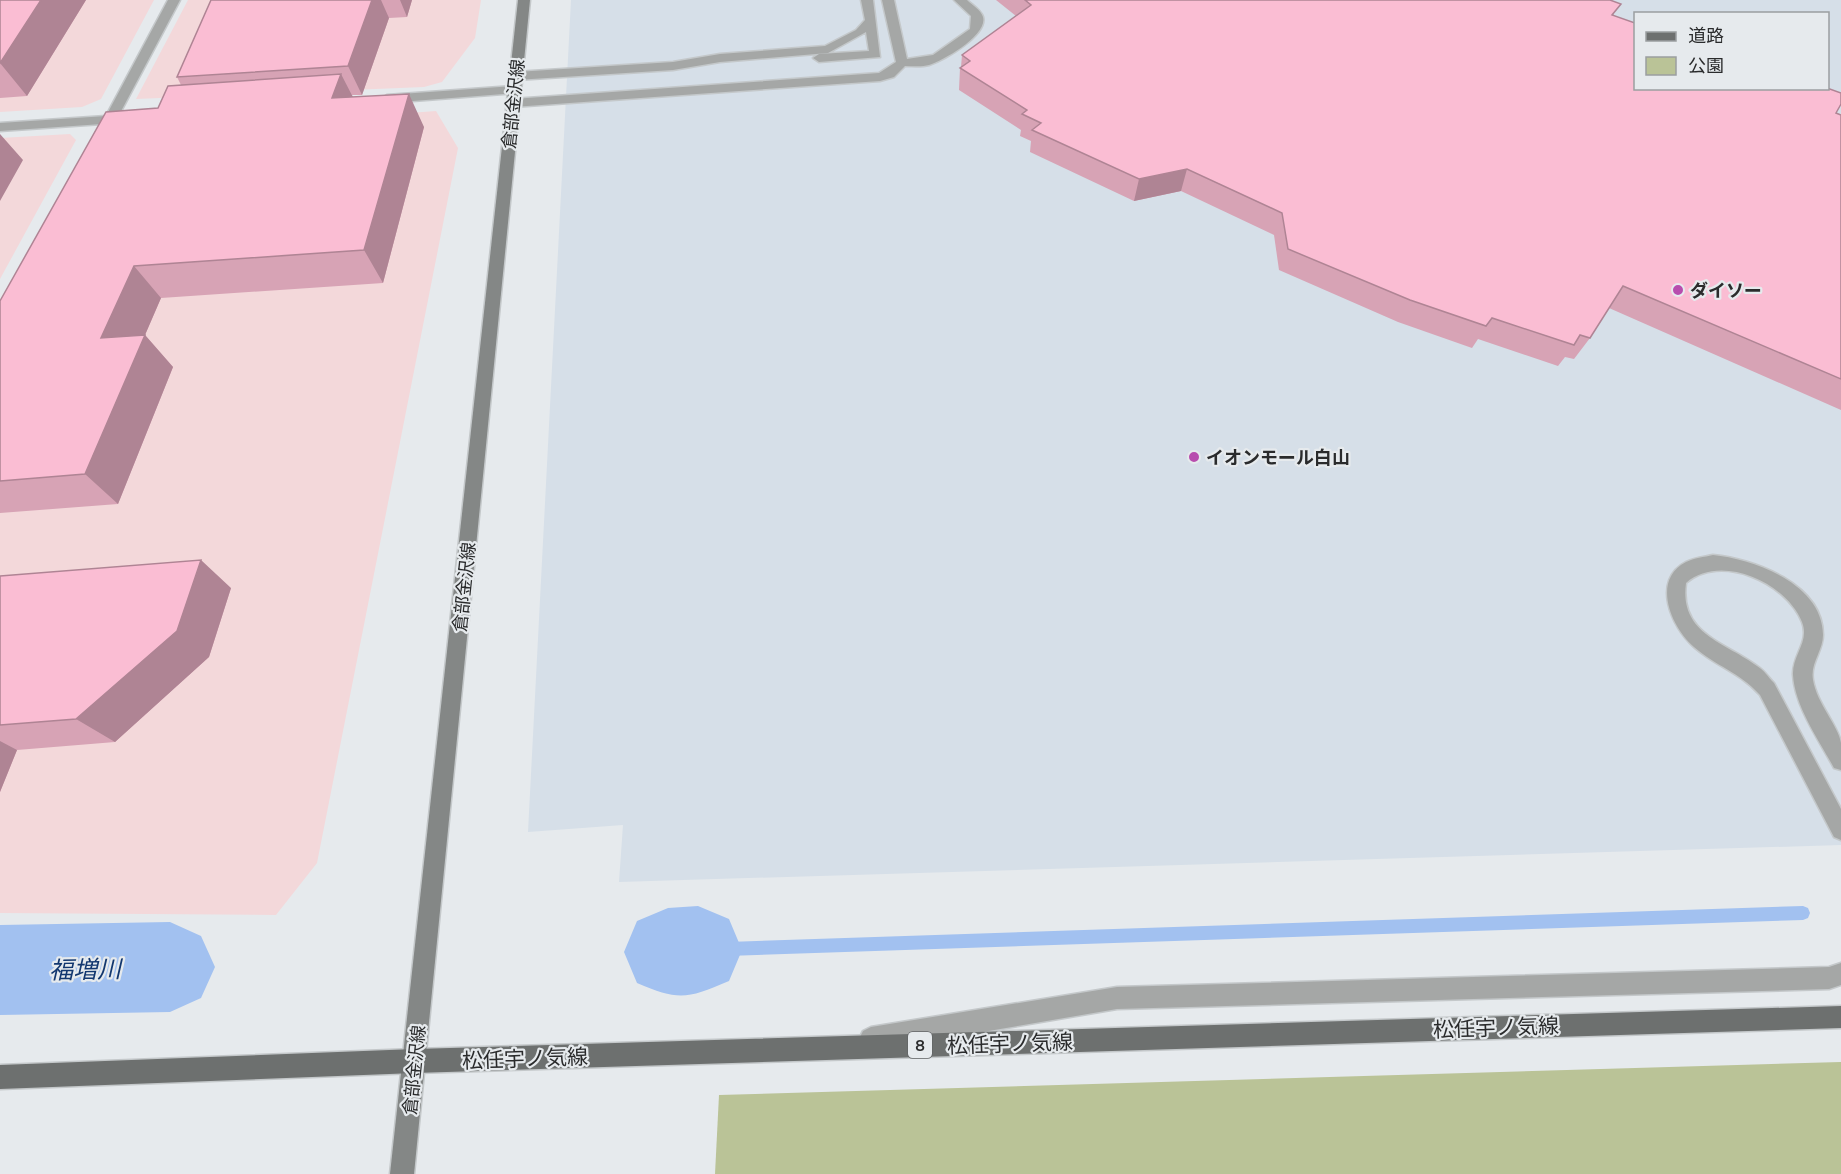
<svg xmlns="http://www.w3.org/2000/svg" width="1841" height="1174" viewBox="0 0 1841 1174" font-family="Mulish,'Noto Sans JP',sans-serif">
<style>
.built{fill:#d6dfe8;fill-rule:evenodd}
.industrial{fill:#f3d8da}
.green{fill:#bac397}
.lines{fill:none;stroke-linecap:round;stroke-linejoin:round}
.stream{fill:#a2c1f0;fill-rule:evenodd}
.river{fill:#a2c1f0;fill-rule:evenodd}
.lane-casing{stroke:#c4c8ca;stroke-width:3}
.street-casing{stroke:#c4c8ca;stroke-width:3}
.secondary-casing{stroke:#c4c8ca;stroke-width:3}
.primary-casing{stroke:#c4c8ca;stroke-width:3}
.lane{fill:#a5a7a6;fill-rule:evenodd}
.street{fill:#a5a7a6;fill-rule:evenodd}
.secondary{fill:#848786;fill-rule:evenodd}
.primary{fill:#6d706f;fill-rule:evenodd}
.wall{fill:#d7a3b5}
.shaded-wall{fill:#af8494}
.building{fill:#fabdd3;stroke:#af8494;stroke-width:1.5}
.poi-dot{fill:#b84dae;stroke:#e6eaed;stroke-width:2}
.labels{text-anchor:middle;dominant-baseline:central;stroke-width:4.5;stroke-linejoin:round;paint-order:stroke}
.shield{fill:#e6eaed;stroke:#626466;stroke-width:1.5}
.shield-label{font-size:16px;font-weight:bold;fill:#2a2b2c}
.street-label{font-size:18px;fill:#2a2b2c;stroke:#e6eaed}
.poi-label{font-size:18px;font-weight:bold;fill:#2a2b2c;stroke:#e6eaed;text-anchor:start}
.near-street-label{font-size:21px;fill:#2a2b2c;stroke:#e6eaed}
.near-water-label{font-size:24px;font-style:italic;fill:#12376f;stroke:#e6eaed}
</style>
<rect width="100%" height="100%" fill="#e6eaed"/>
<path class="built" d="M571,0H1841V845L619,882L623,825L528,832ZM1636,14H1828V88H1636Z"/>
<path class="industrial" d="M0,0H154L101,99L82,107L0,112Z
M188,0H481L475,38L442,82L424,87L136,99Z
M436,111L458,148L317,863L276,915L0,913V372L128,134Z
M70,134L76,140L0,279V138Z"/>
<path class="green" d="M1841,1062V1174H715L719,1095Z"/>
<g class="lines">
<path class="stream" d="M1803,906L1808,908L1810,913L1808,918L1803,920L698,957L693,955L691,950L693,945L698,943Z"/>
<path class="river" d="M698,906L729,919L742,950L729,981C687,999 679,1001 637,983L624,952L637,921L668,908Z
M170,922L201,936L215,967L201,998L170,1012L0,1015V925Z"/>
<g class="lane-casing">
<path id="lane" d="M861,0H873L880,57L819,62L813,58L819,54L869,51L866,32L828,53L720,62L673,70L516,80L510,76L516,72L673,62L720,54L825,46L856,30L865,20Z
M882,0H894L907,59L933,55L970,29L971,16L954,0H967C972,5 981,10 983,17C988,35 944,60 929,65C922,67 913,66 905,66L894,77L880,81L513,107L507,103L513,99L879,73L896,62Z
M1713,555C1754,559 1823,584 1823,635C1823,651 1810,663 1813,680C1817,704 1838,725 1841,743C1841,751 1841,762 1841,770L1834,768C1819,740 1795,707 1793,675C1792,655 1810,642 1802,622C1786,582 1720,553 1686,583C1679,634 1725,642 1757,666C1764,670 1768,677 1774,683L1841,809V840L1834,837L1760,695C1738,671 1717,667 1694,647C1671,627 1651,580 1686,562C1694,558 1704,557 1713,555Z
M1841,963V985L1829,989L1117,1009L871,1051L863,1047L859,1039L863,1031L871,1027L1117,987L1829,967Z"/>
</g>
<g class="street-casing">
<path id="street" d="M168,0H180L119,115L129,116V122L115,123L111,132L106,133L100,129L102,124L0,131V123L106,116Z
M514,86L518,87V93L387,103L381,99L387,95Z"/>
</g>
<g class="secondary-casing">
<path id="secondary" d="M518,0H530L414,1174H390Z"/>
</g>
<g class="primary-casing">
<path id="primary" d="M1841,1006V1028L415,1073L0,1089V1065L415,1049Z"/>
</g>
<use href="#lane" class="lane"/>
<use href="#street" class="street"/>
<use href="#secondary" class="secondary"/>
<use href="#primary" class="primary"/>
</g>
<path class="wall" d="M0,0H86L27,96L0,98Z
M211,0H412L407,17L389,18L362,95H352L353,97L424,127L383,283L161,298L145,335L173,367L118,504L0,513V301L158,108L181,85L177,77Z
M996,0H1610L1614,16L1841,115V410L1609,308L1590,338L1574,359L1565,357L1558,366L1478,339L1472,348L1398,322L1279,270L1274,235L1181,191L1134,201L1030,152L1031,141L1020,136L1021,130L959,90L960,68L961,67L962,55L1016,16Z
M0,576L231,588L209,657L115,742L17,750L0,792Z"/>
<path class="shaded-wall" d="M41,0H86L27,96L0,63Z
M372,0H381L389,18L362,95L348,66Z
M400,0H412L407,17Z
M341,74L358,107L332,98Z
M409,94L424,127L383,283L364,250Z
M0,134L23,160L0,201Z
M1187,169L1181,191L1134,201L1139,179Z
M134,266L161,298L145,335L173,367L118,504L85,474L101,338Z
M201,560L231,588L209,657L115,742L76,719Z
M0,741L17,750L0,792Z"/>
<path class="building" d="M0,0H41L0,63Z
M211,0H372L348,66L177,77Z
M1025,0H1610L1621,4L1612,15L1635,23V88H1827L1841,93V104L1836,113L1841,115V379L1623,286L1590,338L1580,335L1574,345L1492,318L1486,326L1410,300L1288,249L1282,213L1187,169L1139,179L1032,130L1041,123L1022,114L1027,110L960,68L970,61L962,55L1031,5Z
M341,74L332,98L409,94L364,250L134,266L101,338L145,335L85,474L0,481V301L106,112L158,108L168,86Z
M201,560L177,631L76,719L0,725V576Z"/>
<g class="poi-dot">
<circle cx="1678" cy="290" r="6"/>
<circle cx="1194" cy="457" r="6"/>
</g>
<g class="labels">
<rect class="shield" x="908" y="1032" width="24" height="26" rx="4.5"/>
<g class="shield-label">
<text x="920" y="1045">8</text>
</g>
<g class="street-label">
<text transform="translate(513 104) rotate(-84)">倉部金沢線</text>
<text transform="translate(464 587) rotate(-84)">倉部金沢線</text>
<text transform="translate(414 1070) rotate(-84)">倉部金沢線</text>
</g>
<g class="poi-label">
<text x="1690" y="290">ダイソー</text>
<text x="1206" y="457">イオンモール白山</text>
</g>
<g class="near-street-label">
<text transform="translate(1496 1027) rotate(-2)">松任宇ノ気線</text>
<text transform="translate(1010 1043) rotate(-2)">松任宇ノ気線</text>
<text transform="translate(525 1058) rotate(-2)">松任宇ノ気線</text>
</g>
<g class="near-water-label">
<text transform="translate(85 969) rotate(-1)">福増川</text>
</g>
</g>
<rect x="1634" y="12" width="195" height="78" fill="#e6eaed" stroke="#9b9ea0" stroke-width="1.5"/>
<rect x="1646" y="32" width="30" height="9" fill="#6d706f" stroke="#9b9ea0" stroke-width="1.5"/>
<text x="1688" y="42" font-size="18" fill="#2a2b2c">道路</text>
<rect x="1646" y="57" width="30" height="18" fill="#bac397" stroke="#9b9ea0" stroke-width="1.5"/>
<text x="1688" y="72" font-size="18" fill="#2a2b2c">公園</text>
</svg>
